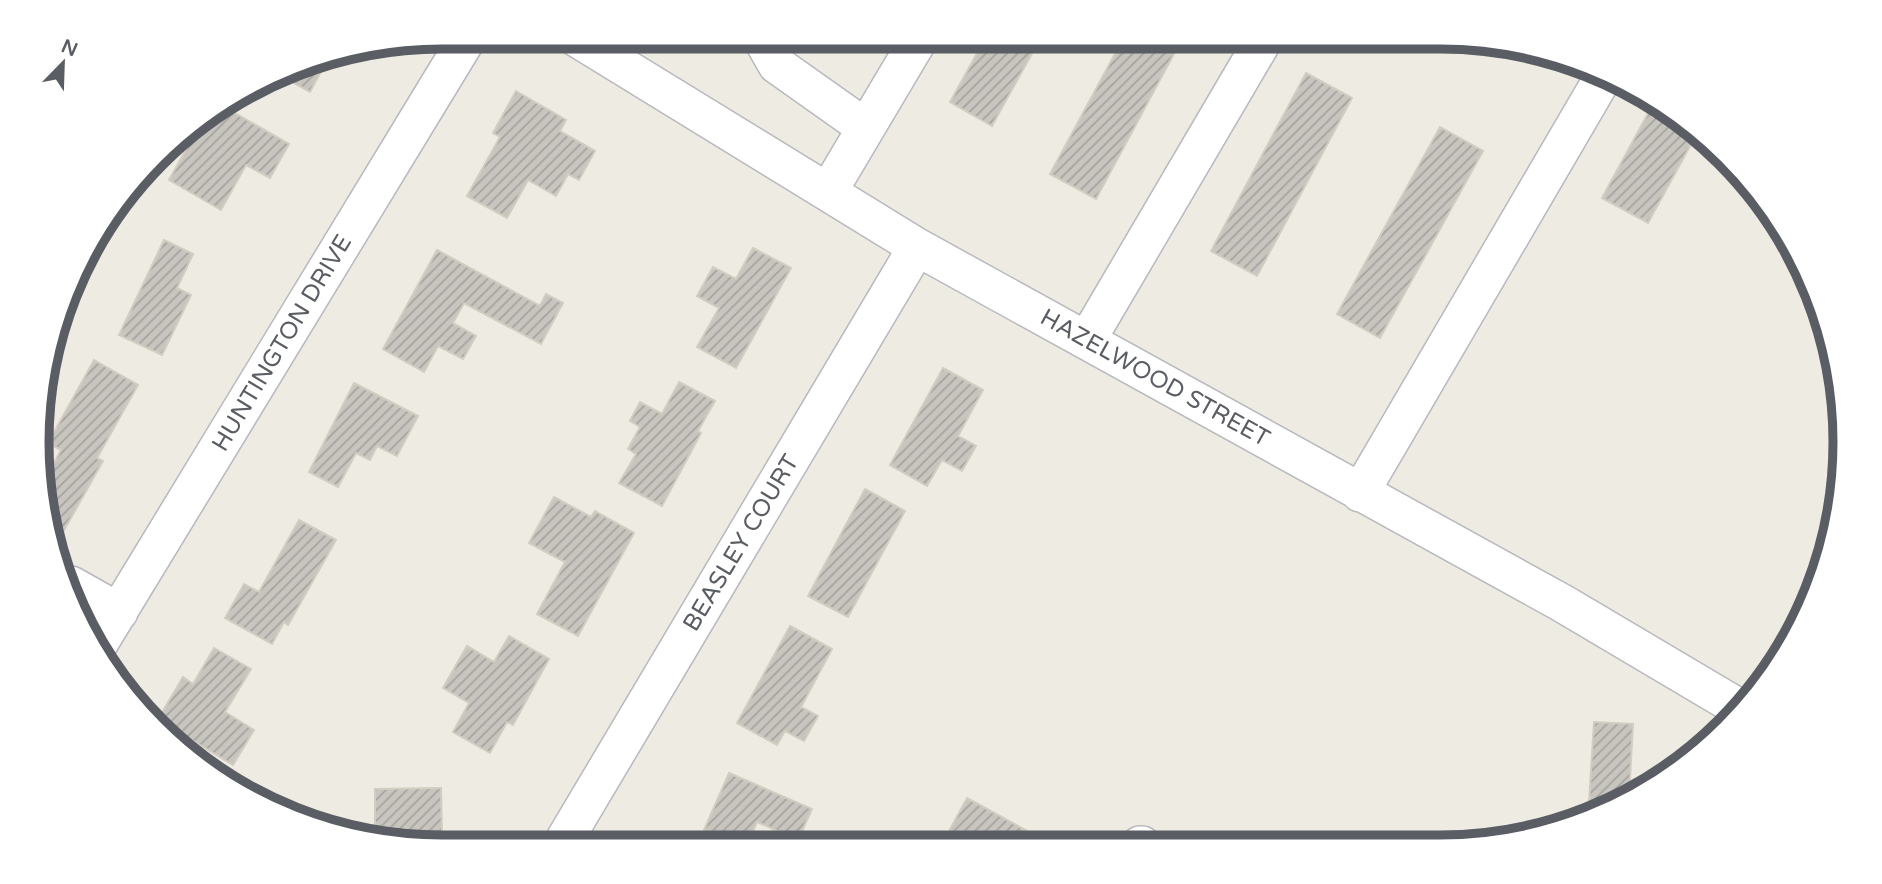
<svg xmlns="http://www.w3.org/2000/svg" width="1882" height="884" viewBox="0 0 1882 884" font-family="'Varela Round',sans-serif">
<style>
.building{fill:url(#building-hatch);stroke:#d2cdc0;stroke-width:2}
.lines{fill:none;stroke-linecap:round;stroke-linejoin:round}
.minor-casing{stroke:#b7b9be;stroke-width:40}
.minor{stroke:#fff;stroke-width:37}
.labels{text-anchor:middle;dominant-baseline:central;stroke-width:5;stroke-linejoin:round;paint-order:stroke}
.street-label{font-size:24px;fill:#5a5d63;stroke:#fff}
.rim{fill:none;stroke:#5a5d63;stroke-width:9}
</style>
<defs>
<pattern id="building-hatch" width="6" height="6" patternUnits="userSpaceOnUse" patternTransform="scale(1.75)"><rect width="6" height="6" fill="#c8c5bf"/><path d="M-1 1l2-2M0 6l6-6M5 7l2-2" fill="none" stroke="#a5a39f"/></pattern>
</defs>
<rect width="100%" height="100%" fill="#edebe2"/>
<path class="building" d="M986,37H1041L992,126L950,102Z
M1124,37H1183L1096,199L1050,174Z
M1349,37H1385L1376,52Z
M330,55L310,92L281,76L311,58Z
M1306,73L1352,98L1257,276L1211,251Z
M516,91L566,120L560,131L595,151L579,180L568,174L556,196L528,180L507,218L467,196L500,137L493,133Z
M1652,106L1696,135L1648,223L1602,198Z
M226,108L289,144L270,178L246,165L221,210L169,180L202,121L205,120L215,125Z
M1440,127L1483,151L1380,338L1337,314Z
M164,240L193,254L177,288L191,295L162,355L119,335Z
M753,248L791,268L736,368L697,347L719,308L697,296L713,267L736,279Z
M437,250L540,306L546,294L563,303L541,344L464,303L453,323L476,336L463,359L438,346L424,372L383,349Z
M94,360L138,385L97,458L103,461L63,532L50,525L40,495L41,487L61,450L48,443Z
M943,368L983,390L958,436L976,446L962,471L942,460L927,486L890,465Z
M679,382L715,401L698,431L701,433L662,506L619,483L636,454L628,449L640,427L630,421L640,402L662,414Z
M354,383L418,416L397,456L377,446L370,460L356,453L338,487L309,472Z
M865,489L905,511L848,617L808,596Z
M554,497L591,517L595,511L634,533L578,636L537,614L565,562L529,543Z
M299,520L336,540L288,625L284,622L272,644L225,618L244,584L259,592Z
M790,626L832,649L801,707L818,716L804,741L785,731L777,745L737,723Z
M509,636L549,659L513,725L507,722L490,753L453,732L469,703L443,688L467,646L494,662Z
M214,648L251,669L225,712L254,730L233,765L185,736L178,749L156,723L183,677L193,684Z
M1594,722L1633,724L1629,797L1588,818Z
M729,773L812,809L798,840L757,822L747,846H697Z
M441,788L442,835H438V846L399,839V833H375V789Z
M967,798L1042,839L1039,845L941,846Z"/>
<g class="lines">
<g class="minor-casing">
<path id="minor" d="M575,37L917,247L1562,603L1741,709
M761,37L777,65L866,128
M828,192L920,37
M1087,340L1265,37
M1360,493L1605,74
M71,585L119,612
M95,650L468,37
M565,839L917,247
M1140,845H1142"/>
</g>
<use href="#minor" class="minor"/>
</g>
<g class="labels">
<g class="street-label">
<text transform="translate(282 343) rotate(-59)">HUNTINGTON DRIVE</text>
<text transform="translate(1155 378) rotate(29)">HAZELWOOD STREET</text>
<text transform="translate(741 543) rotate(-59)">BEASLEY COURT</text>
</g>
</g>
<path d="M0 0H1882V884H0ZM442 49H1440A393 393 0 0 1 1833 442V442A393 393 0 0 1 1440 835H442A393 393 0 0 1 49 442V442A393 393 0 0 1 442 49Z" fill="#fff" fill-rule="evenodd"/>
<path class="rim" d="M442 49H1440A393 393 0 0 1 1833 442V442A393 393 0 0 1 1440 835H442A393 393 0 0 1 49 442V442A393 393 0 0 1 442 49Z"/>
<g transform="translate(63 63) rotate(23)" stroke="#ffffff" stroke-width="5" paint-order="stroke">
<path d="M0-5L12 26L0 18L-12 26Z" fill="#5a5d63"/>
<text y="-10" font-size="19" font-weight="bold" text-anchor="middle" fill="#5a5d63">N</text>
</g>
</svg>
